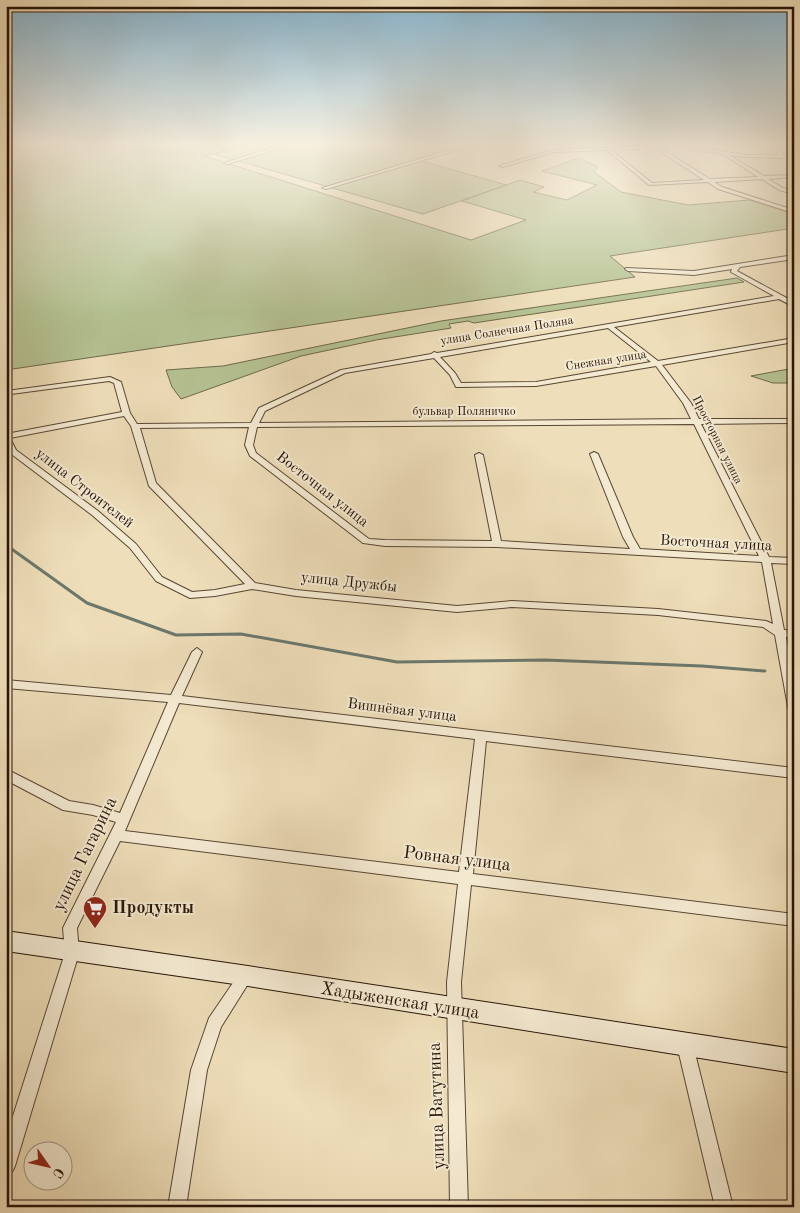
<svg xmlns="http://www.w3.org/2000/svg" width="800" height="1213" viewBox="0 0 800 1213" font-family="'Old Standard TT',serif">
<style>
.green{fill:#b5c292;stroke:#6e6a4c}
.lines{fill:none;stroke-linecap:round;stroke-linejoin:round}
.stream{stroke:#6b786d;stroke-width:3}
.street-casing{stroke:#594634;stroke-width:2}
.secondary-casing{stroke:#271307;stroke-width:2}
.street{fill:#f4ead2;fill-rule:evenodd}
.secondary{fill:#f4ead2;fill-rule:evenodd}
.labels{text-anchor:middle;dominant-baseline:central;stroke-width:4;stroke-linejoin:round;paint-order:stroke}
.far-street-label{font-size:12px;fill:#271307;stroke:#f4ead2}
.street-label{font-size:15px;fill:#271307;stroke:#f4ead2}
.near-street-label{font-size:18px;fill:#271307;stroke:#f4ead2}
.near-poi-label{font-size:18px;font-weight:bold;fill:#271307;stroke:#f4ead2;text-anchor:start}
</style>
<rect width="100%" height="100%" fill="#eedeb9"/>
<filter id="stains"><feTurbulence type="fractalNoise" baseFrequency=".004" numOctaves="4"/><feColorMatrix values="0 0 0 0 .2 0 0 0 0 .09 0 0 0 0 .02 0 0 0 .5 -.17"/></filter>
<radialGradient id="worn" r=".72"><stop offset=".6" stop-color="#630" stop-opacity="0"/><stop offset="1" stop-color="#630" stop-opacity=".3"/></radialGradient>
<path class="green" d="M6,143H250L204,156L471,240L526,220L462,201L520,180L544,187L533,192L567,200L597,185L542,171L579,158L598,167L594,172L621,192L688,205L750,200L794,214V228L610,256L635,277L6,370Z
M254,143H474L418,160L506,185L423,214L214,154Z
M737,278L744,282L474,323L468,321L449,324L451,328L376,340L301,356L181,399L172,387L166,370L223,366L441,321Z
M794,368V383H773L751,376Z"/>
<g class="lines">
<path class="stream" d="M6,545L87,603L176,635L241,634L397,662L545,660L702,666L765,671"/>
<g class="street-casing">
<path id="street" d="M289,143H296L228,164L224,163Z
M474,143H481L326,189L322,188Z
M679,145L745,155H780L771,148V146H794V148H776L786,156H794V158L745,157L729,155L764,176L794,175V177L768,179L783,188L794,191V194L779,190L762,179L714,182L722,187L794,210V213L718,189L708,182L649,185L607,150L553,152L503,167L499,166L553,150ZM679,147L723,154L758,177L710,179L660,148ZM655,148L704,180L652,183L611,150Z
M794,255V259L740,267L737,271L794,302V307L779,299L614,327L658,361L794,338V342L662,365L691,403L699,419H794V423L701,424L769,557L794,558V564L771,563L784,630L794,631V637H786L794,677V711L790,710L788,707L775,635L763,627L658,615L512,607L457,612L296,596L252,589L215,596L190,598L156,581L130,548L92,515L10,453L6,446V434L122,412L114,383L109,381L11,394V390H14L110,377L121,382L130,413L137,424L251,423L259,408L341,370L431,354L434,352L437,353L774,296L731,272L732,269L694,275L628,271L625,269L626,268L694,271ZM608,328L651,362L536,382L461,383L455,373L440,357ZM434,358L450,375L456,387H459L536,386L656,366L683,403L691,419L259,423L265,411L345,373ZM124,416L131,426L149,486L245,584L215,590L192,592L162,577L136,544L98,511L16,450L10,438ZM694,424L759,556L640,549L633,537L598,454L594,452L590,454L623,537L630,549L501,541L483,455L479,453L475,455L492,541L385,540L369,539L256,453L253,445L257,427ZM249,427L245,445L250,456L363,543L385,546L497,547L762,562L773,624L766,621L658,609L512,601L457,606L296,590L255,583L156,483L140,428Z
M197,648L202,652L182,696L794,768V778L486,741L473,874L794,914V926L471,885L461,982L468,1207H450L447,982L458,884L120,841L77,928L79,953L15,1166L12,1172L6,1174V1138L65,953L63,928L116,822L93,815L63,810L6,780V769L69,801L93,805L120,813L168,702L6,688V680L171,695L192,652ZM179,703L475,739L459,872L125,831Z
M246,969L251,971L253,976L221,1027L207,1070L186,1207H168L191,1070L209,1018L241,971Z
M685,1037L691,1040L693,1045L733,1207H715L677,1045L679,1040Z"/>
</g>
<g class="secondary-casing">
<path id="secondary" d="M6,931L248,966L794,1049V1073L248,986L6,951Z"/>
</g>
<use href="#street" class="street"/>
<use href="#secondary" class="secondary"/>
</g>
<linearGradient id="sky" x2="0" y2="1"><stop stop-color="#88b7d2"/><stop offset="0.46" stop-color="#f7f0e0"/><stop offset="1" stop-color="#f7f0e0" stop-opacity="0"/></linearGradient>
<rect width="800" height="313" fill="url(#sky)"/>
<defs>
<g id="supermarket-pin" transform="scale(1.25)"><path d="M0 17L-7.5 6A9.5 9.5 0 1 1 7.5 6Z" fill="#8f2418" stroke="#f4ead2"/><path d="M-6-5.5h2.5l.6 2H6L4.5 2H-2.5L-4.4-4H-6ZM-1.5 3.2a1.3 1.3 0 1 0 .1 0ZM3 3.2a1.3 1.3 0 1 0 .1 0Z" fill="#fff"/></g>
</defs>
<g fill-rule="evenodd">
<use href="#supermarket-pin" x="95" y="908"/>
</g>
<g class="labels">
<g class="far-street-label">
<text transform="translate(507 331) rotate(-9)">улица Солнечная Поляна</text>
<text transform="translate(606 361) rotate(-9)">Снежная улица</text>
<text x="464" y="412">бульвар Поляничко</text>
<text transform="translate(717 440) rotate(63)">Просторная улица</text>
</g>
<g class="street-label">
<text transform="translate(84 489) rotate(38)">улица Строителей</text>
<text transform="translate(322 490) rotate(38)">Восточная улица</text>
<text transform="translate(716 544) rotate(3)">Восточная улица</text>
<text transform="translate(349 583) rotate(6)">улица Дружбы</text>
<text transform="translate(402 711) rotate(7)">Вишнёвая улица</text>
</g>
<g class="near-street-label">
<text transform="translate(85 854) rotate(-64)">улица Гагарина</text>
<text transform="translate(457 859) rotate(7)">Ровная улица</text>
<text transform="translate(400 1001) rotate(9)">Хадыженская улица</text>
<text transform="translate(437 1106) rotate(-92)">улица Ватутина</text>
</g>
<g class="near-poi-label">
<text x="112" y="908">Продукты</text>
</g>
</g>
<rect width="800" height="1213" fill="none" stroke="#eedeb9" stroke-width="25"/>
<rect x="8" y="8" width="785" height="1198" fill="none" stroke="#271307" stroke-width="2.5"/>
<rect x="12" y="12" width="775" height="1188" fill="none" stroke="#271307"/>
<g transform="translate(48 1166) rotate(124)"><circle r="24" fill="#f4ead2" stroke="#a29481"/>
<path d="M0-4L9 19L0 12L-9 19Z" fill="#8f2418"/>
<text y="-8" font-size="14" font-weight="bold" text-anchor="middle" fill="#271307">С</text>
</g>
<rect width="100%" height="100%" filter="url(#stains)"/>
<rect width="100%" height="100%" fill="url(#worn)"/>
</svg>
